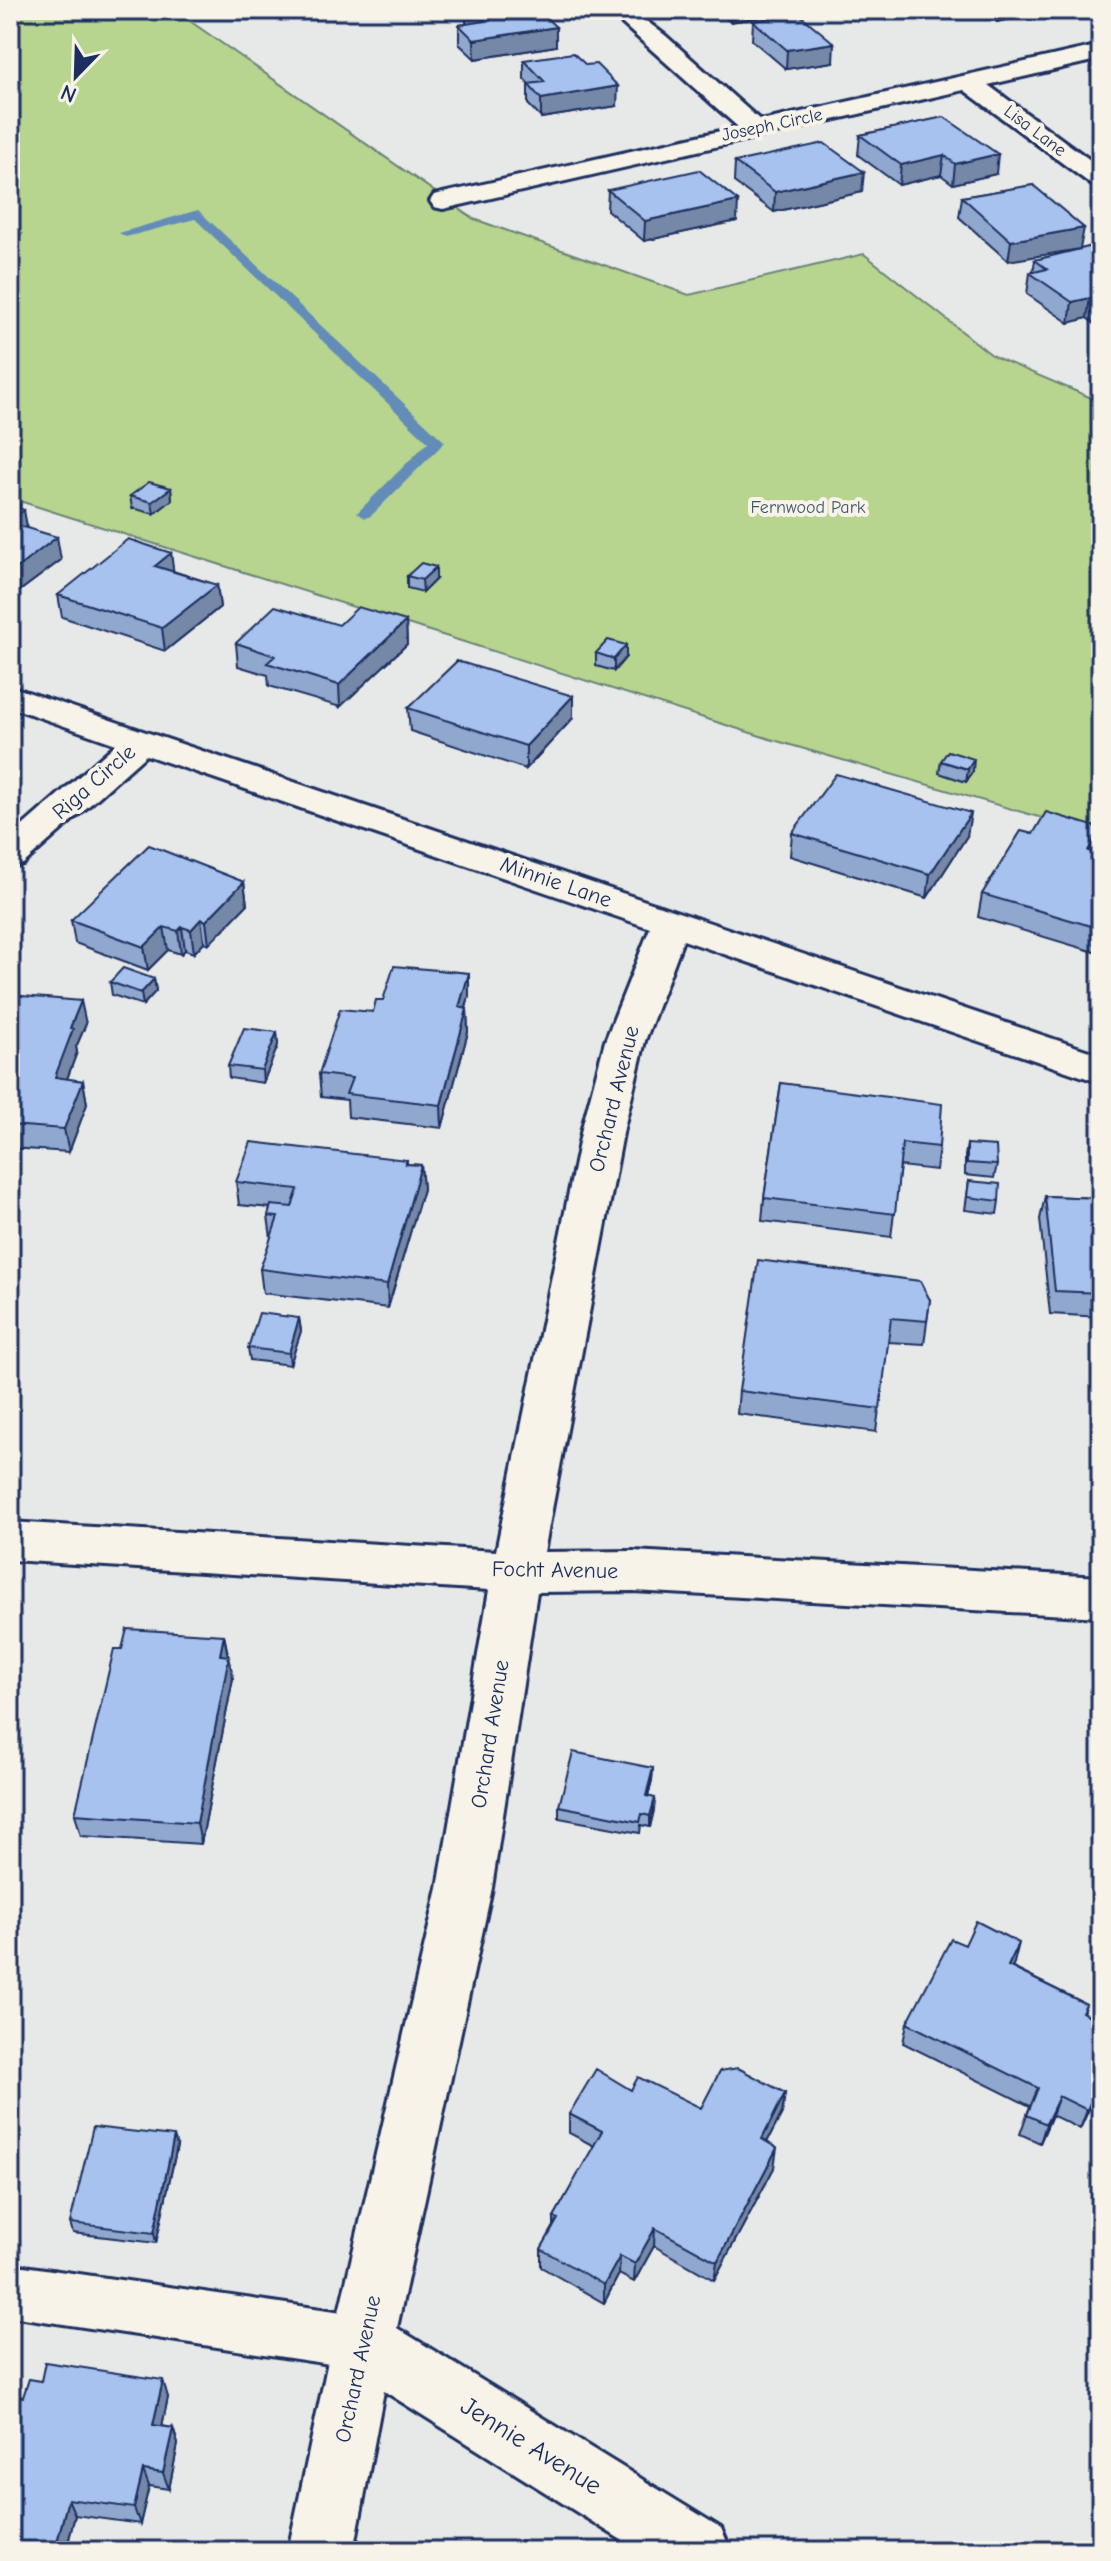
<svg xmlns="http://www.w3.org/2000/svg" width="1111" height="2561" viewBox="0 0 1111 2561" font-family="'Comic Neue',sans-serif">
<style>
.green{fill:#b7d58e;stroke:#698276;stroke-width:2}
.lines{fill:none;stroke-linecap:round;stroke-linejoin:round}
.stream{fill:#648db8;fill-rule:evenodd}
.lane-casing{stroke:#1b2f5e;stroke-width:6}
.street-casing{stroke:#1b2f5e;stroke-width:6}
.lane{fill:#f7f3e8;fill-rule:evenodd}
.street{fill:#f7f3e8;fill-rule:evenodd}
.wall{fill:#90a7ce;stroke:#1b2f5e;stroke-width:2}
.shaded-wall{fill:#7588a7;stroke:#1b2f5e;stroke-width:2}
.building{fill:#a7c2ef;stroke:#1b2f5e;stroke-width:2}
.labels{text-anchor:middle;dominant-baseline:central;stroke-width:8;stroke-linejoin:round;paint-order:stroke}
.far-street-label{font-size:18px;fill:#1b2f5e;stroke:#f7f3e8}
.far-park-label{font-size:18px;fill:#42586a;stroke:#f7f3e8}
.street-label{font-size:22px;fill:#1b2f5e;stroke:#f7f3e8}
.near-street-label{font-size:26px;fill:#1b2f5e;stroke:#f7f3e8}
</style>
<rect width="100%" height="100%" fill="#e7e9e9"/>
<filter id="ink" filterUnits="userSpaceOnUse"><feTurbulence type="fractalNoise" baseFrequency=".0125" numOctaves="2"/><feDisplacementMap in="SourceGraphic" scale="16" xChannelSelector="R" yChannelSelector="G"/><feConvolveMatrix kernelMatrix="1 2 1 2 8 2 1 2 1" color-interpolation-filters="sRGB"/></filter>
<g filter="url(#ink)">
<path class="green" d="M10,10H174L474,219L689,295L864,254L993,356L1101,402V835L770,739L10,498V246L22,234L10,232Z"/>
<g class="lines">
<path class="stream" d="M198,210L445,442L371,516L365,518L357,513L428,442L195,219L126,237L119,233Z"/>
<g class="lane-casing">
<path id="lane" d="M10,2264L363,2315L382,2323L390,2342L382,2361L363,2369L10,2316Z"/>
</g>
<g class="street-casing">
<path id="street" d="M607,10H632L666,36L761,121L1101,45V59L988,85L1101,168V188L1092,185L964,90L443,209L434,207L430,201L434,195L738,127Z
M10,686L1101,1055V1083L683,940L645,1041L624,1128L544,1552L633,1551L1101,1577V1617L633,1591L537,1592L492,1888L397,2328L721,2528L731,2551H639L384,2391L354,2551H288L332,2342L438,1888L489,1590L10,1560V1522L496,1551L582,1128L605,1041L650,928L146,755L23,864L10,867V837L116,744L10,707Z"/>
</g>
<use href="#lane" class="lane"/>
<use href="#street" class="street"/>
</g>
<path class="wall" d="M466,10H538L556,46L475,59L459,44V25L468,24L466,22Z
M716,10H792V12L730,22Z
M858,10H884L883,16L867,20L858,14Z
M977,10H1048L997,22Z
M753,21L833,62L786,69L752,40Z
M524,60L586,65L617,106L541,118L528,104V84H529L524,79Z
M944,117L996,174L953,184L941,175L899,185L858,155L860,135Z
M735,162L862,192L774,212L734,182Z
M1033,185L1008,261L959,217L962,197Z
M608,190L737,221L644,241L607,210Z
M1101,244V325L1097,326L1087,318L1069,323L1027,294L1030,273L1033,272L1035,260Z
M171,488L172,500L154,514L132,508L130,496Z
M10,501L21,509L28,528L61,560L17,593L10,591Z
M171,553L173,571L217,585L220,607L165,651L62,617L58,595Z
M407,576L436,579L423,592L407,588Z
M406,621L407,644L340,707L269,686L268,675L238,666L236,643L339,625Z
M626,645V657L614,671L596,666V653Z
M573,696V718L526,769L410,731L408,708Z
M941,761L973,771L966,782L939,773Z
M1100,828L1095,853L1101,855V954L978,917L982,894L1033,834Z
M792,833L967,836L927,898L790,856Z
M244,882L247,905L209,944L204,942L194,953L185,950L181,954L168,950L148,970L75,943L71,920Z
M154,979L156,991L143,1005L112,995L110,982Z
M10,995L86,1024L76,1047L77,1052L67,1079L83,1081L87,1104L69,1152L10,1148Z
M469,996L466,1009H467L468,1032L442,1128L348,1117L347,1100L321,1097L319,1074L383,1000Z
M277,1032L278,1045L263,1083L229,1078L228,1066Z
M781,1083L939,1147L936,1170L900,1166L891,1237L762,1221L764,1198Z
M967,1144L997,1165L994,1178L965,1175V1156Z
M407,1160V1164L421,1165L423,1189L388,1308L263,1293L260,1269L271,1238L268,1216L270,1208L239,1205L236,1182Z
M969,1181L999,1201L997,1214L965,1210Z
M1045,1196L1101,1198V1317L1050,1314L1040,1219Z
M930,1300L924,1344L888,1342L876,1432L737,1414L739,1391Z
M299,1318L301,1331L290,1365L250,1360L248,1348Z
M224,1635L233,1678L201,1844L81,1836L75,1814L122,1649Z
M653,1768L652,1780L648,1797L655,1798L654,1810L650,1827L641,1825L640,1833L559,1818V1806Z
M965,1945L1014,1963L1011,1967L1086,2004L1083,2013L1101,2022V2082L1080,2129L1052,2115L1040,2143L1020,2134L1030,2106L903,2043L907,2023Z
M631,2090L701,2108L785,2093L782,2113L767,2142L774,2168L714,2280L654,2246L634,2282L619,2274L604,2303L541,2267V2249L554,2227V2217L594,2146L569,2133V2114Z
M177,2146L156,2243L73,2233L70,2223Z
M10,2396L23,2397H168L162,2426L173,2428L178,2444L169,2489L149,2486L140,2524L75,2515L66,2551H10Z"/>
<path class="shaded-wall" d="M730,10H792V12L730,22Z
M868,10H884L883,16L867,20Z
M998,10H1048L997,22Z
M556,27V46L475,59L474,40Z
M834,43L833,62L786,69L787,50Z
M618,86L617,106L541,118V99Z
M998,154L996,174L953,184L955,164Z
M944,155L941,175L899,185L901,165Z
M864,172L862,192L774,212L775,192Z
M738,201L737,221L644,241L645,221Z
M1084,228L1080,249L1008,261L1011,241Z
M1090,298L1087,318L1069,323L1072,302Z
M1100,305L1101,325L1097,326Z
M171,488L172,500L154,514L152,502Z
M20,504L21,512L24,510L28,532L10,539V520L15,507Z
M57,537L61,560L17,593L13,571Z
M171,553L174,575L155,566Z
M436,567V579L423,592L422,580Z
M217,585L220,607L165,651L162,628Z
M406,621L407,644L340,707L339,685Z
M626,645V657L614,671V659Z
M573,696V718L526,769V746Z
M974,759L973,771L966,782L968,769Z
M971,813L967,836L927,898L930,874Z
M1100,828L1096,851L1083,874L1088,851Z
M244,882L247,905L209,944L206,921Z
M201,919L204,942L194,953L191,930Z
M164,927L168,950L148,970L144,947Z
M182,927L185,950L181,954L178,931Z
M469,973V996L460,1031L459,1007Z
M154,979L156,991L143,1005L141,993Z
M81,1001L86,1024L76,1047L77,1052L59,1100L55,1077L70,1028Z
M467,1009L468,1032L442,1128L441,1105Z
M277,1032L278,1045L263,1083L262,1070Z
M83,1081L87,1104L69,1152L64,1129Z
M421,1165L423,1189L388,1308L387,1285Z
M299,1318L301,1331L290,1365L289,1353Z
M224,1635L228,1657L220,1655Z
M229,1656L233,1678L201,1844L197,1823Z
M653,1768L652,1780L645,1808L646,1796Z
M655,1798L654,1810L650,1827V1816Z
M1019,1943L1014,1963L1002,1986L1008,1966Z
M1101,2078V2082L1080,2129L1087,2110Z
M785,2093L782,2113L759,2158L762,2139Z
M1059,2096L1052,2115L1040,2143L1046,2124Z
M174,2136L177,2146L156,2243L154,2233Z
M777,2148L774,2168L714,2280L717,2262Z
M655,2228L654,2246L634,2282L635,2264Z
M620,2256L619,2274L604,2303V2285Z
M163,2380L168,2397L159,2441L153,2425Z
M173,2428L178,2444L169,2489L163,2473Z
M143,2470L149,2486L140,2524L134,2508Z
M68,2499L75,2515L66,2551H58L56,2546Z
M41,2543L45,2551H39Z"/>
<path class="building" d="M473,10H538L556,27L474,40L459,25L485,21Z
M799,14L834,43L787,50L753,21Z
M573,53L586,65L596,64L618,86L541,99L528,84L545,82L524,60Z
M944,117L998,154L955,164L944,155L901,165L860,135Z
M824,143L864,172L775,192L735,162Z
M699,170L738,201L645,221L608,190Z
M1033,185L1084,228L1011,241L962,197Z
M1101,244V305L1090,298L1072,302L1030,273L1047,269L1035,260Z
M149,482L171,488L152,502L130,496Z
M10,501L20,504L15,507L24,510L10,520Z
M10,523L57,537L13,571L10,570Z
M128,539L171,553L155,566L217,585L162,628L58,595Z
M421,563L436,567L422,580L407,576Z
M275,606L339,625L358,607L406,621L339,685L267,663L275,656L236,643Z
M608,640L626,645L614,659L596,653Z
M457,661L573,696L526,746L408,708Z
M948,751L974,759L968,769L941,761Z
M836,774L971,813L930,874L792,833Z
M1046,812L1100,828L1088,851L1101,855V929L982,894L1021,831L1033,834Z
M149,845L244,882L206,921L201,919L191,930L182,927L178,931L164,927L144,947L71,920Z
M394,966L469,973L459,1007L467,1009L441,1105L346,1094L352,1078L319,1074L340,1009L373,1012L376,1000H383Z
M123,968L154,979L141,993L110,982Z
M10,995L81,1001L70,1028L73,1029L55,1077L83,1081L64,1129L10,1125Z
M244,1028L277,1032L262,1070L228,1066Z
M781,1083L942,1104L939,1147L902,1143L895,1214L764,1198Z
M251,1142L407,1160L405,1164L421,1165L387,1285L260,1269L278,1217L268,1216L271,1205L292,1207L298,1189L236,1182Z
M967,1144L996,1146L997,1165L967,1163Z
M969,1181L1000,1184L999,1201L967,1197Z
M1045,1196L1101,1198V1293L1055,1291Z
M758,1260L920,1281L930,1300L927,1321L891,1318L880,1409L739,1391Z
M259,1313L299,1318L289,1353L248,1348Z
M127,1629L224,1635L220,1655L229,1656L197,1823L75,1814L114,1649H122Z
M573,1752L653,1768L646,1796L655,1798L650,1816L642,1814L640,1822L559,1806Z
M976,1921L1019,1943L1008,1966L1086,2004L1082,2012L1101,2022V2078L1087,2110L1059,2096L1046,2124L1027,2115L1038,2088L907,2023L951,1939L965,1945Z
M738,2068L785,2093L762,2139L777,2148L717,2262L655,2228L635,2264L620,2256L604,2285L541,2249L558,2219L554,2217L602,2131L569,2114L596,2069L631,2090L638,2077L701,2108L720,2071Z
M93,2127L174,2136L154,2233L70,2223Z
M45,2362L163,2380L153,2425L173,2428L163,2473L143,2470L134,2508L68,2499L56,2546L41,2543L39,2551H17L10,2550V2396L23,2397L29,2379L41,2381Z"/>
</g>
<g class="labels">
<g class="far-street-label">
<text transform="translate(772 125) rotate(-12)">Joseph Circle</text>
<text transform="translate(1035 131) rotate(37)">Lisa Lane</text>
</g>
<g class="far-park-label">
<text x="808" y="507">Fernwood Park</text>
</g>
<g class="street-label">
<text transform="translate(94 782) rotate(-41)">Riga Circle</text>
<text transform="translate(556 882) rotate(19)">Minnie Lane</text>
<text transform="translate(614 1099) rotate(-76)">Orchard Avenue</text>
<text transform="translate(555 1570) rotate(1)">Focht Avenue</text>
<text transform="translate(490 1734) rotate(-81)">Orchard Avenue</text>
<text transform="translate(358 2369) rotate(-78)">Orchard Avenue</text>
</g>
<g class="near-street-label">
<text transform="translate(531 2446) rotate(32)">Jennie Avenue</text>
</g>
</g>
<rect width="1111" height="2561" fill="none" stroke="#f7f3e8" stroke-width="40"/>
<rect x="20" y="20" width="1071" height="2521" fill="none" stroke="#1b2f5e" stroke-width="3" filter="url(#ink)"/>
<g transform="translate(76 76) rotate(203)" stroke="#f7f3e8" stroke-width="6" paint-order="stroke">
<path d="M0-6L14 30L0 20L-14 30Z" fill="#1b2f5e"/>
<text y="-12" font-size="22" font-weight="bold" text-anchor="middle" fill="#1b2f5e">N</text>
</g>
</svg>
